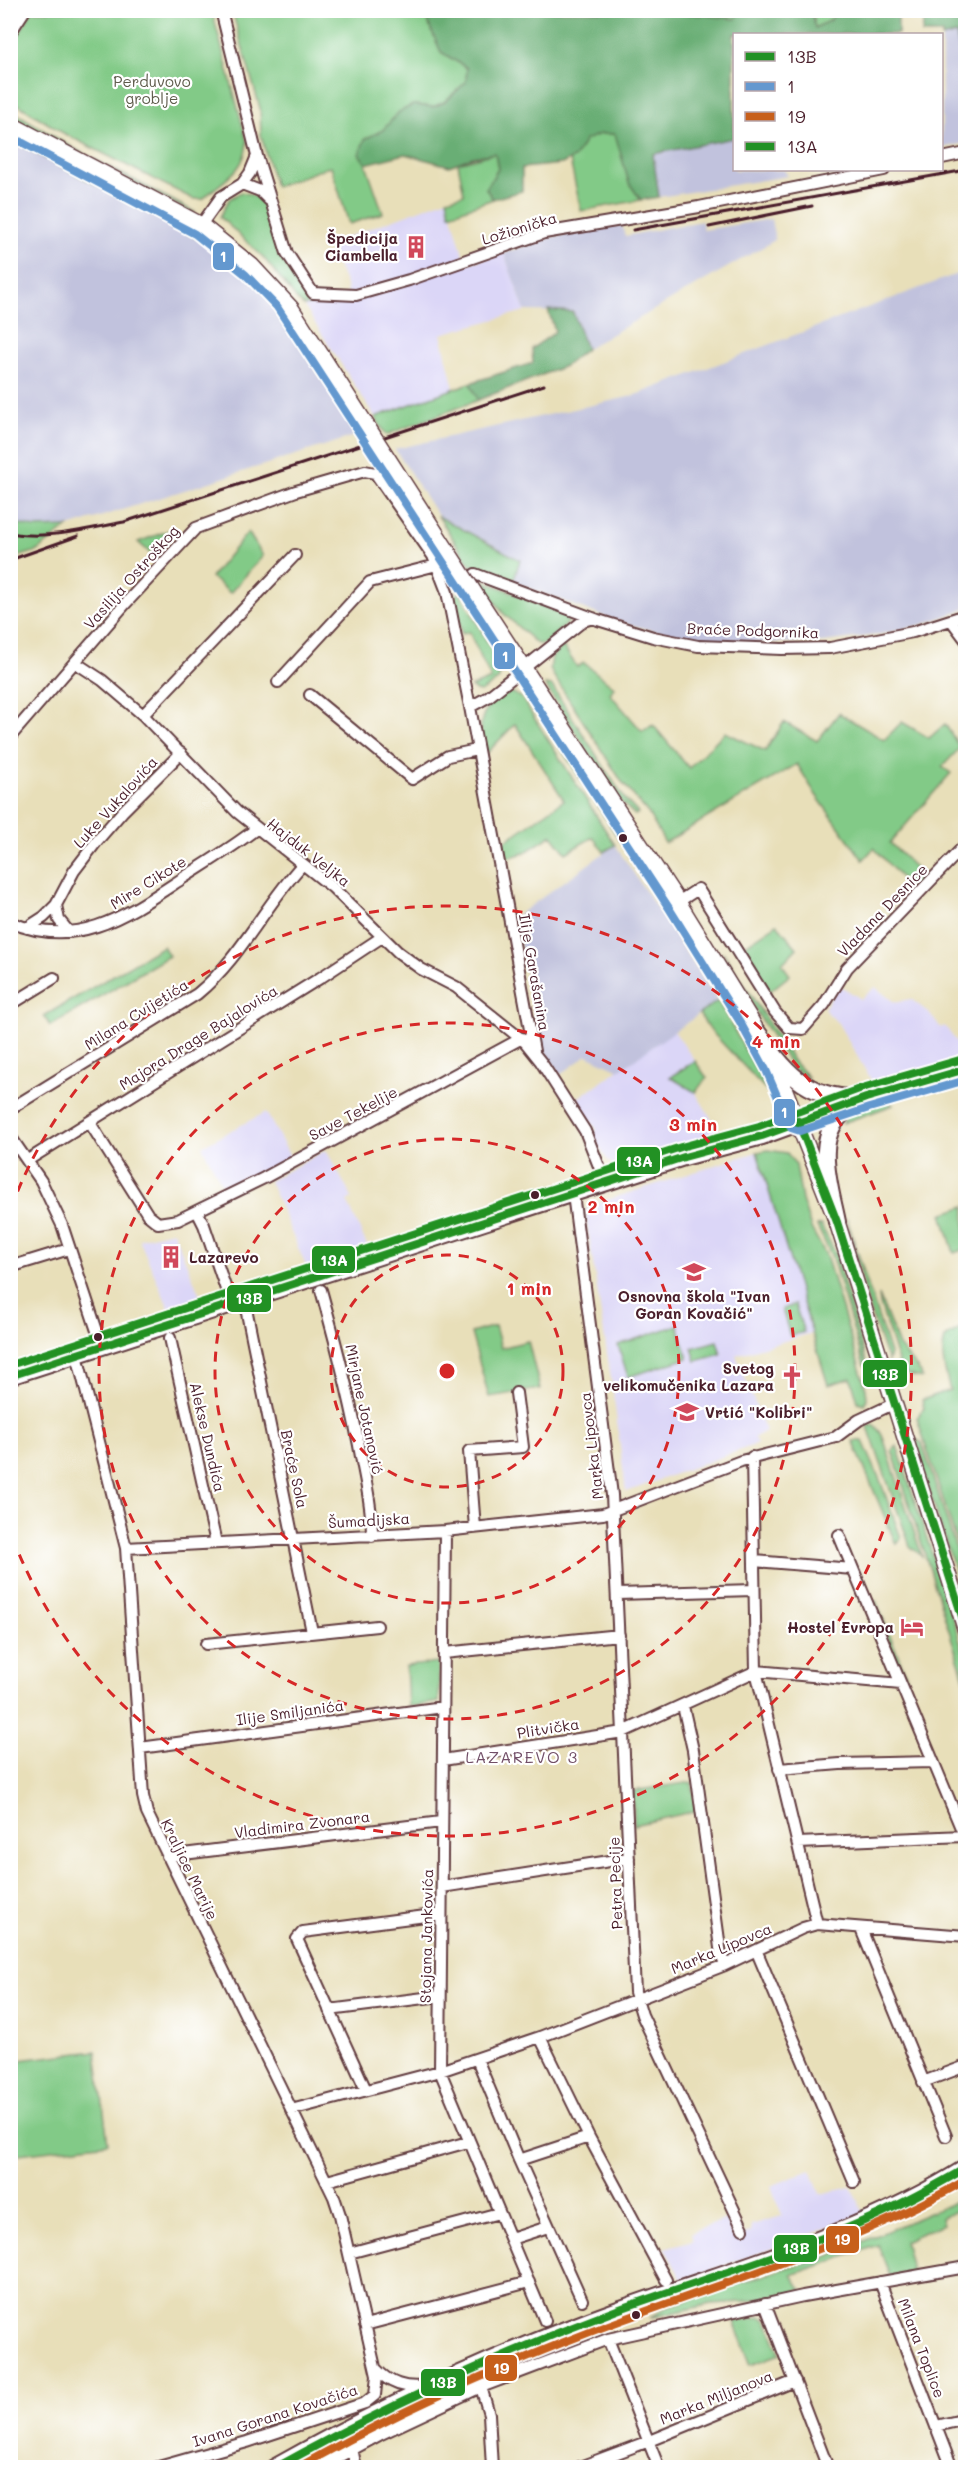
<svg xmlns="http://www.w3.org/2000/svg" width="976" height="2478" viewBox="0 0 976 2478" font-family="Mali,sans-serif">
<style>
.built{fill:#dbd6f7}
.industrial{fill:#c1c2dd}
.green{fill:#82ca87;stroke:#667459;stroke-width:1.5}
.forest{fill:#69ae74;stroke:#5a6650;stroke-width:1.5}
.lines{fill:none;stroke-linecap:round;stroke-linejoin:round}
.street-casing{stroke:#623c40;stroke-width:14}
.secondary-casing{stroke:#623c40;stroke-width:18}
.primary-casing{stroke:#623c40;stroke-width:20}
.street{stroke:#fff;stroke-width:10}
.secondary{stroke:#fff;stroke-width:15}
.primary{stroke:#fff;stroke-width:16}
.rail{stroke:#4a1f2b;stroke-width:3}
.secondary-bridge-casing{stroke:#623c40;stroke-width:18;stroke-linecap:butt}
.secondary-bridge{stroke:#fff;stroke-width:15}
.bus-1-casing{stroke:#fff;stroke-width:12}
.bus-2-casing{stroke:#fff;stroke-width:12}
.bus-3-casing{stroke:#fff;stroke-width:12}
.bus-4-casing{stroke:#fff;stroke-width:12}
.bus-1{stroke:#229124;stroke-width:8}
.bus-2{stroke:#6498cf;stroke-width:8}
.bus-3{stroke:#c75f1a;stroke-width:8}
.bus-4{stroke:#229124;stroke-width:8}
.ring{fill:none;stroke:#d62828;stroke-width:3;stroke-dasharray:10 8}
.bus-dot{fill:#4a1f2b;stroke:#fff;stroke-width:2}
.labels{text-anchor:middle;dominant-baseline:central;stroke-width:4.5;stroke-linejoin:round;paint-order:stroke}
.park-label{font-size:15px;fill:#5e5b4b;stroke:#fff}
.street-label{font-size:15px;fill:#4a1f2b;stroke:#fff}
.poi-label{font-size:15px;font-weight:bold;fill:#4a1f2b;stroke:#fff;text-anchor:end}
.neighbourhood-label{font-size:16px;letter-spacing:1.5px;fill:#724f68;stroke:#fff}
.centre{fill:#d62828;stroke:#fff;stroke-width:3}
.ring-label{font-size:18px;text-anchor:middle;font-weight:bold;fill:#d62828;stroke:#fff;stroke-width:4.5;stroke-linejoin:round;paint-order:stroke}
.line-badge{stroke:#fff;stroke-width:2}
.badge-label{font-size:16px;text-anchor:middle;font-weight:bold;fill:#fff}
</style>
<rect width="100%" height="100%" fill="#fff"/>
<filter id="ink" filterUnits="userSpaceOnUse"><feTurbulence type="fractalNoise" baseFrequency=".0167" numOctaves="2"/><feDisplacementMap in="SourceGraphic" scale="12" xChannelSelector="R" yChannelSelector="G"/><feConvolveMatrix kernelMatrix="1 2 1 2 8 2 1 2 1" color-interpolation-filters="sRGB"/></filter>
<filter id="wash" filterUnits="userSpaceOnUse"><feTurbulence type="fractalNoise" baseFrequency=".008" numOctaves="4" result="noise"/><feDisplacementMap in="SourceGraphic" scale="24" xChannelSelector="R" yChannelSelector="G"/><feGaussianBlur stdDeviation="1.35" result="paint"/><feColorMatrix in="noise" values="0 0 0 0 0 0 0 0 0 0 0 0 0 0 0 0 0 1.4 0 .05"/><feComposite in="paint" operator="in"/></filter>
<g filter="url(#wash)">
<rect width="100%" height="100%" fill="#e8dfb9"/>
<path class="built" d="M447,199L466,264L504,253L525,311L441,334L454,389L375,417L304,306L329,300L348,303L346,285L329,244Z
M839,985L861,999L875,987L894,1002L911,999L929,1013L941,1028L944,1026L948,1030L965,1054V1060L921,1075L897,1078L874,1085L838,1023L824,1009Z
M674,1031L695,1061L671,1077L695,1092L721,1134L623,1169L616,1168L606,1158L591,1133L597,1130L575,1100Z
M266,1112L291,1158L226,1192L202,1146Z
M326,1150L352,1198L347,1201L370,1252L309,1273L269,1181Z
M757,1152L812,1333L736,1355L766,1431L755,1437L757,1444L626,1492L613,1391L585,1211L589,1207L613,1198Z
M173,1231L202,1300L170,1311L139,1239Z
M811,2170L820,2194L851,2187L864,2214L797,2240L682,2280L665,2248L693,2240L691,2233L726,2219L734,2238L750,2232L751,2225L782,2216L771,2186Z"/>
<path class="industrial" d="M956,34L963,64H965V143L942,148V38Z
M10,136L195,231L247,270L286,312L281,316L358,435L68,527L35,528L11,522Z
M734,138V170H784L788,176L659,197L653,154Z
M771,219L775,240L586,349L573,312L525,311L504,253L551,237L622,225L625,236L702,221L703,230Z
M965,271V609L918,626L877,635L824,642L739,643H713L678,637L616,621L513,582L520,560L438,516L395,449L633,396Z
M615,845L718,1001L619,1070L587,1055L560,1075L543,1049L538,1035L515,917Z"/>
<path class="green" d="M32,11H212L247,142C245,173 222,180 203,199H193L63,133L11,100V47Z
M232,11H423L441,52L467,68L466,82L444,102L433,107L413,105L399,112L383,130L365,139L360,154L366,164L383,213L349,224L331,166L275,187L261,135L260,108Z
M664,11H738L737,19Z
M811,11H835L832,20L814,28V17Z
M11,110L73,148L195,212L192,213L35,131L11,115Z
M600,134H616L629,183L641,200L581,211L570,160L575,157L585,140Z
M10,136L195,231L246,271L217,249L11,140Z
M496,153L498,169L486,189L493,199L450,214L447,199L464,194L458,163Z
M241,192L250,194L261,200L279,257H282L312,304L304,306L299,302L263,257L220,217L229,199Z
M470,383L478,400L386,435L375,417Z
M438,516L520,560L513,582L470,565Z
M10,522L35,528L68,527L37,551L11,559Z
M170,530L174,532L168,535L150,553L138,542Z
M248,532L263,556L230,593L211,577Z
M478,578L566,615L568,623L544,644H537L503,613Z
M460,592L500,665L499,679L481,692L476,691L471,687L491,679L469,632L462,634L453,596Z
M563,646L577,667L584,663L614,687L610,694L642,731L653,725L689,768L725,732L765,751L784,722L817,741L839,713L884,740L902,722L929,738L945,724L960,748L942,767L951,773L890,843L926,878L913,891L874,848L863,860L816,795L797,764L665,843L648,813L622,782L553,675L550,669L552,657Z
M545,685L552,686L624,798L638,813L635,815L620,801Z
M510,692L521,697L615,845L604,852L593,837L566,853L552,835L524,853L500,860L498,846L564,800L515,724L482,758C479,729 476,704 510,692Z
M534,697L639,860L656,887L650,888L530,700Z
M662,897L718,985L747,1038L658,900Z
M777,924L797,948L782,964L790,975L769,992L740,949Z
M163,946L169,956L50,1026L44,1016Z
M723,952L794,1062L809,1078L793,1069L757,1013Z
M718,1001L770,1094L711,1031L699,1014Z
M695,1061L707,1078L695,1092L670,1077Z
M889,1102L893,1105L843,1123L847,1113L867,1106Z
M768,1150L787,1153L796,1165L802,1200L811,1228L826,1255L866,1389L867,1399L864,1404L858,1402L851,1378L828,1385L757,1152Z
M965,1206V1249L954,1253L942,1214Z
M847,1219L890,1354L888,1361L870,1311Z
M821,1225L836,1254L867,1365L864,1366L832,1257L817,1226Z
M879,1295L899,1346L921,1373L922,1378L908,1375L900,1368L880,1304Z
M795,1305L804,1332L790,1336L782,1309Z
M678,1325L688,1358L628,1377L618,1345Z
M495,1326L501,1348L528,1341L540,1389L489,1397L471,1333Z
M965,1326L966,1504L963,1510L966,1518L965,1568L917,1418L924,1408L922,1400L950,1390C945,1373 940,1355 945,1338Z
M717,1341L721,1354L696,1361L692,1348Z
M867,1424L874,1425L882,1434L922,1556L910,1546Z
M918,1440L922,1443L965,1577V1603L914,1442Z
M853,1441H863L880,1480L901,1538L896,1544Z
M897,1446L965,1656V1681L893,1453L892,1450Z
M872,1601H876L908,1680H904Z
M439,1663V1702L408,1707L406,1666Z
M692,1782L696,1811L634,1825L633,1791Z
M96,2051L108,2143L11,2155V2061Z
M965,2195V2207L941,2218L943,2224L904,2241L912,2272L890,2276L878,2245L792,2275L802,2290L744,2302L711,2304L650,2318L669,2306L789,2267L824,2258L948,2205Z
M761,2317L767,2320L780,2354L751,2365L734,2322Z"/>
<path class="forest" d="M929,10L965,11V64H963L956,34L942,38V34H922L924,12Z
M664,11L736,19L738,11H811L815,28L831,20L835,11H898V34H734V138L653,154L659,197L641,200L629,183L615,134H600L585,140L575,157L562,164L522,168V191L493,199L486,189L498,169L495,153L473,157L449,166L405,154L366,164L359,154L365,139L383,130L399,112L413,105L433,107L445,102L466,82L467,68L441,52L423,11Z
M548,310L573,312L586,349L565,366L478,400L470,383L533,363L532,349C540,341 549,339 555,331Z"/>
</g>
<g filter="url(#ink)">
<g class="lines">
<g class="street-casing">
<path id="street" d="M10,33L25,10
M257,156L287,253L313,293L356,295L409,280L544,233L699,207L884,170
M942,158L966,153
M242,184L260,191L269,200
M201,225L221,197L242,184L250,173L257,156L221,10
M475,574L598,620L653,637L698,646L782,649L830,648L913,632L966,615
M951,620L966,640
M76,663L102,680L143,715L237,812L332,887L398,952L421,969L456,987L525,1042L541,1062L585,1131L606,1184
M278,682L370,582L437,565
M310,695L412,779L448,756L477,750
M470,707L488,697L583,621L593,618
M143,715L295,555
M10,737L126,603L196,528L296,491L365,471L375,473L433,556L447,592L470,707L534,1051
M678,902L698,889L775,1012L789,1028L803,1029L824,1005L847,968L966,844
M56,905L59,920L69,932
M10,922C79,951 128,914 183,878C208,862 233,847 256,829
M27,928L44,917L56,905L74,871L97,841L123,811L181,753
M10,1005L54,978
M10,1109L197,994C241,958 264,906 302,865
M90,1123L148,1215L158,1223L178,1220L264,1178L522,1038
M10,1136L41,1181L62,1225L102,1346
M28,1160L320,978L382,937
M573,1194L612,1495L635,1992L642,2015L743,2229
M197,1211L204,1225L231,1304
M10,1267L69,1249
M321,1290C337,1347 352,1404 362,1462C367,1487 372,1511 372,1536
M247,1313L312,1632
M170,1338L216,1543
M77,1355L126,1548L143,1796L147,1813L334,2197L340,2215L377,2376L375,2395L365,2403L247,2442L155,2468
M475,1528L469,1451L523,1447L516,1393
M445,1531L440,2071L545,2321
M839,1535L853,1569
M126,1548L445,1531L603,1514L741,1461L836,1437L859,1420L893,1404
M754,1561L853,1569L966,1840
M618,1594L753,1590
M206,1644L377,1626
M444,1653L619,1635
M683,1706L693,1750L721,1955L725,1965
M140,1748L443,1707
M443,1760L623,1732L756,1671L901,1684
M779,1769L840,1764L933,1762
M798,1843L964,1836
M167,1856L441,1822
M442,1887L629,1858
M817,1924L966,1936
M861,1929L946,2136
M757,1952L854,2182
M329,2010L440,1996
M540,2037L589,2137L666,2280
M477,2059L519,2160L582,2300
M923,2082L966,2066
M366,2090L297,1939L303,1932L441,1914
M291,2110L440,2071L540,2037L725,1965L803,1928L817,1924L756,1671L752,1457
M519,2160L589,2137
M327,2181L468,2142
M511,2239L548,2227
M349,2253L499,2213
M880,2282L952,2468
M765,2304L828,2468
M365,2325L529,2282
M608,2339L659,2468
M376,2369C390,2384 405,2389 426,2386
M481,2387L489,2414L492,2468
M936,2426L966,2419
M352,2448L356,2468
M318,2468L379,2435L481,2387L608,2339L803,2296L966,2267
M577,2468L649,2441L795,2381"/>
</g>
<g class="secondary-casing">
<path id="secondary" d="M10,124L201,225L252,266L291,308
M477,597L678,902L749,1017L775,1065L837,1222L966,1631"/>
</g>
<g class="primary-casing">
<path id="primary" d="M757,1032C784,1070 805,1098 856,1098
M837,1222C830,1186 810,1132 850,1108
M10,1376L684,1157L762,1136L866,1098L966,1069
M274,2468C384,2406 502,2352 621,2309C738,2267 859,2235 966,2168"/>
</g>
<use href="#street" class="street"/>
<use href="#secondary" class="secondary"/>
<use href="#primary" class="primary"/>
<path class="rail" d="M709,227L812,206
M633,230L966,170
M10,533C47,540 88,529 124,522L544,385
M10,560L78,536"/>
<g class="secondary-bridge-casing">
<path id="secondary-bridge" d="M291,308L477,597"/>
</g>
<use href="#secondary-bridge" class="secondary-bridge"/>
<g class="bus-1-casing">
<path id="bus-1" d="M798,1121L837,1222L966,1629
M10,1376L684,1157L762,1136L866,1098L966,1069
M275,2468C385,2407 499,2354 617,2310C691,2283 767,2261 840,2231C883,2214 925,2192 966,2168"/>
</g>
<g class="bus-2-casing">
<path id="bus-2" d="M10,136L195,234L245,274L277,307L669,908L740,1022L766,1070L791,1128L800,1131L869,1108L966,1080"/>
</g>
<g class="bus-3-casing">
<path id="bus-3" d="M297,2468C401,2410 510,2361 622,2320C739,2277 857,2243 966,2180"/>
</g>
<g class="bus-4-casing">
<path id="bus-4" d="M10,1365L681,1147L759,1126L862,1088L963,1059"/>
</g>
<use href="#bus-1" class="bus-1"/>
<use href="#bus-2" class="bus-2"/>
<use href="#bus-3" class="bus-3"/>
<use href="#bus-4" class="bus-4"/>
</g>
</g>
<g class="ring">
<circle cx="447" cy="1371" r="116"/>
<circle cx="447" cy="1371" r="232"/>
<circle cx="447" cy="1371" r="348"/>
<path d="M11 1208A465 465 0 1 1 11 1534"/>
</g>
<defs>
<g id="building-bare" transform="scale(1.8)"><path d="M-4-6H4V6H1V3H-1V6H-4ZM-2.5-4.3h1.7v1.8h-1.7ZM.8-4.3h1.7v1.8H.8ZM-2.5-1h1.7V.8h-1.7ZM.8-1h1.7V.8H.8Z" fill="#d1495b" stroke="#fff" stroke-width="2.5" paint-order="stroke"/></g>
<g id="school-bare" transform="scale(1.8)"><path d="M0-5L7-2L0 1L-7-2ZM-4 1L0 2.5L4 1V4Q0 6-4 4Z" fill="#d1495b" stroke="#fff" stroke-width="2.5" paint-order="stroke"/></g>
<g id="church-bare" transform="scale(1.8)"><path d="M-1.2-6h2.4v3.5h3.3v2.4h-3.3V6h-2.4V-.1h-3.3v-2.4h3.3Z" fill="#d1495b" stroke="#fff" stroke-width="2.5" paint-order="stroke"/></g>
<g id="hotel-bare" transform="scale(1.8)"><path d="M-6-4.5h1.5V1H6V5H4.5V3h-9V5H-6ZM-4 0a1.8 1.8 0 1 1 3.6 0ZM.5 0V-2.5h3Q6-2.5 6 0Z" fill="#d1495b" stroke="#fff" stroke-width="2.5" paint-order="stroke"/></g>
</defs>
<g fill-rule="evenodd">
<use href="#building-bare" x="416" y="247"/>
<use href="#building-bare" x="171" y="1257"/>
<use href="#school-bare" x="694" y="1272"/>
<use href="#church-bare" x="792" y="1377"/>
<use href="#school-bare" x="687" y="1412"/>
<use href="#hotel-bare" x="912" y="1627"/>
</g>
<g class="bus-dot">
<circle cx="623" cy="838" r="5"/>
<circle cx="535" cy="1195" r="5"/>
<circle cx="98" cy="1337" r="5"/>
<circle cx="636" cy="2315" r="5"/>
</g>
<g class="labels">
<g class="park-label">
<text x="152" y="81">Perduvovo<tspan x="152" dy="17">groblje</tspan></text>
</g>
<g class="street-label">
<text transform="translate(519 228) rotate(-17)">Ložionička</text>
<text transform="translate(131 577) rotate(-48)">Vasilija Ostroškog</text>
<text transform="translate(753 630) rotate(2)">Braće Podgornika</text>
<text transform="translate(115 802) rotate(-48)">Luke Vukalovića</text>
<text transform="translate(309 852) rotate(38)">Hajduk Veljka</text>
<text transform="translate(148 882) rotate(-32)">Mire Cikote</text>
<text transform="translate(882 910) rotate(-46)">Vladana Desnice</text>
<text transform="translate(535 972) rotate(80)">Ilije Garašanina</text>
<text transform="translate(136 1014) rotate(-32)">Milana Cvijetića</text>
<text transform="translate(198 1037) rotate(-32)">Majora Drage Bajalovića</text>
<text transform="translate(353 1113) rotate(-28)">Save Tekelije</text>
<text transform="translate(365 1409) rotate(78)">Mirjane Jotanović</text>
<text transform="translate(208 1437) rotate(77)">Alekse Dundića</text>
<text transform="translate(591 1446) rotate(-97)">Marka Lipovca</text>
<text transform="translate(295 1469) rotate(78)">Braće Sola</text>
<text transform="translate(369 1520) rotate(-3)">Šumadijska</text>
<text transform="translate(290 1712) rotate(-8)">Ilije Smiljanića</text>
<text transform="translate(548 1728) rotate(-9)">Plitvička</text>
<text transform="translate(302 1824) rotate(-7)">Vladimira Zvonara</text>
<text transform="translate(190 1869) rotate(64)">Kraljice Marije</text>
<text transform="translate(615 1883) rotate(-92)">Petra Pecije</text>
<text transform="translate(426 1936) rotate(-89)">Stojana Jankovića</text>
<text transform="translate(721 1948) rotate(-23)">Marka Lipovca</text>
<text transform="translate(922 2348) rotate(69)">Milana Toplice</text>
<text transform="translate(716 2397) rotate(-22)">Marka Miljanova</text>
<text transform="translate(275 2415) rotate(-18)">Ivana Gorana Kovačića</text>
</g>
<g class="poi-label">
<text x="398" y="238">Špedicija<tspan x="398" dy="17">Ciambella</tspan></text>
<text x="189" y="1257" text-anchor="start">Lazarevo</text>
<text x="694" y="1296" text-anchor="middle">Osnovna škola "Ivan<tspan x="694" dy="17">Goran Kovačić"</tspan></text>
<text x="774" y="1368">Svetog<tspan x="774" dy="17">velikomučenika Lazara</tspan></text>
<text x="705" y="1412" text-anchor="start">Vrtić "Kolibri"</text>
<text x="894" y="1627">Hostel Evropa</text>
</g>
<g class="neighbourhood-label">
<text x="522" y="1756">LAZAREVO 3</text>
</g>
</g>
<circle cx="447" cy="1371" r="9" class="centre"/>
<g class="ring-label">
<text x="776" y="1048">4 min</text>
<text x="693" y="1131">3 min</text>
<text x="611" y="1213">2 min</text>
<text x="529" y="1295">1 min</text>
</g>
<g class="line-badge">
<rect x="212" y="242" width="23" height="29" rx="6" fill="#6498cf"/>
<rect x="493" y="642" width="23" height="28" rx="6" fill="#6498cf"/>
<rect x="773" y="1098" width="23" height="29" rx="6" fill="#6498cf"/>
<rect x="616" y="1146" width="45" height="29" rx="6" fill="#229124"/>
<rect x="311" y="1245" width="45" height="29" rx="6" fill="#229124"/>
<rect x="226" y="1284" width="46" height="29" rx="6" fill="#229124"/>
<rect x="862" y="1359" width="46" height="29" rx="6" fill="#229124"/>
<rect x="825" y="2225" width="35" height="29" rx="6" fill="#c75f1a"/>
<rect x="773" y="2234" width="45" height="29" rx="6" fill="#229124"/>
<rect x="484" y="2354" width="34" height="28" rx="6" fill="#c75f1a"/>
<rect x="420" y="2368" width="46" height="29" rx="6" fill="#229124"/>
</g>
<g class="badge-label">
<text x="223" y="262">1</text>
<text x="505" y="662">1</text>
<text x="784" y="1118">1</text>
<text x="639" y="1167">13A</text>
<text x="334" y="1266">13A</text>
<text x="249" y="1304">13B</text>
<text x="885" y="1380">13B</text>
<text x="842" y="2245">19</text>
<text x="796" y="2254">13B</text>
<text x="501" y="2374">19</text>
<text x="443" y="2388">13B</text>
</g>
<rect width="976" height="2478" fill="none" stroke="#fff" stroke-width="36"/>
<rect x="733" y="33" width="210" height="138" fill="#ffffff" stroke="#b7a5aa" stroke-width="1.5"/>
<rect x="745" y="52" width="30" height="9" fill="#229124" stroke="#b7a5aa" stroke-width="1.5"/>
<text x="787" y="63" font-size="18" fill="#4a1f2b">13B</text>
<rect x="745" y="82" width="30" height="9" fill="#6498cf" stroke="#b7a5aa" stroke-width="1.5"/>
<text x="787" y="93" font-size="18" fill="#4a1f2b">1</text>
<rect x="745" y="112" width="30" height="9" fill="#c75f1a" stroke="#b7a5aa" stroke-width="1.5"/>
<text x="787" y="123" font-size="18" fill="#4a1f2b">19</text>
<rect x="745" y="142" width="30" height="9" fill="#229124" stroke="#b7a5aa" stroke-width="1.5"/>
<text x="787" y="153" font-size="18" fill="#4a1f2b">13A</text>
</svg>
